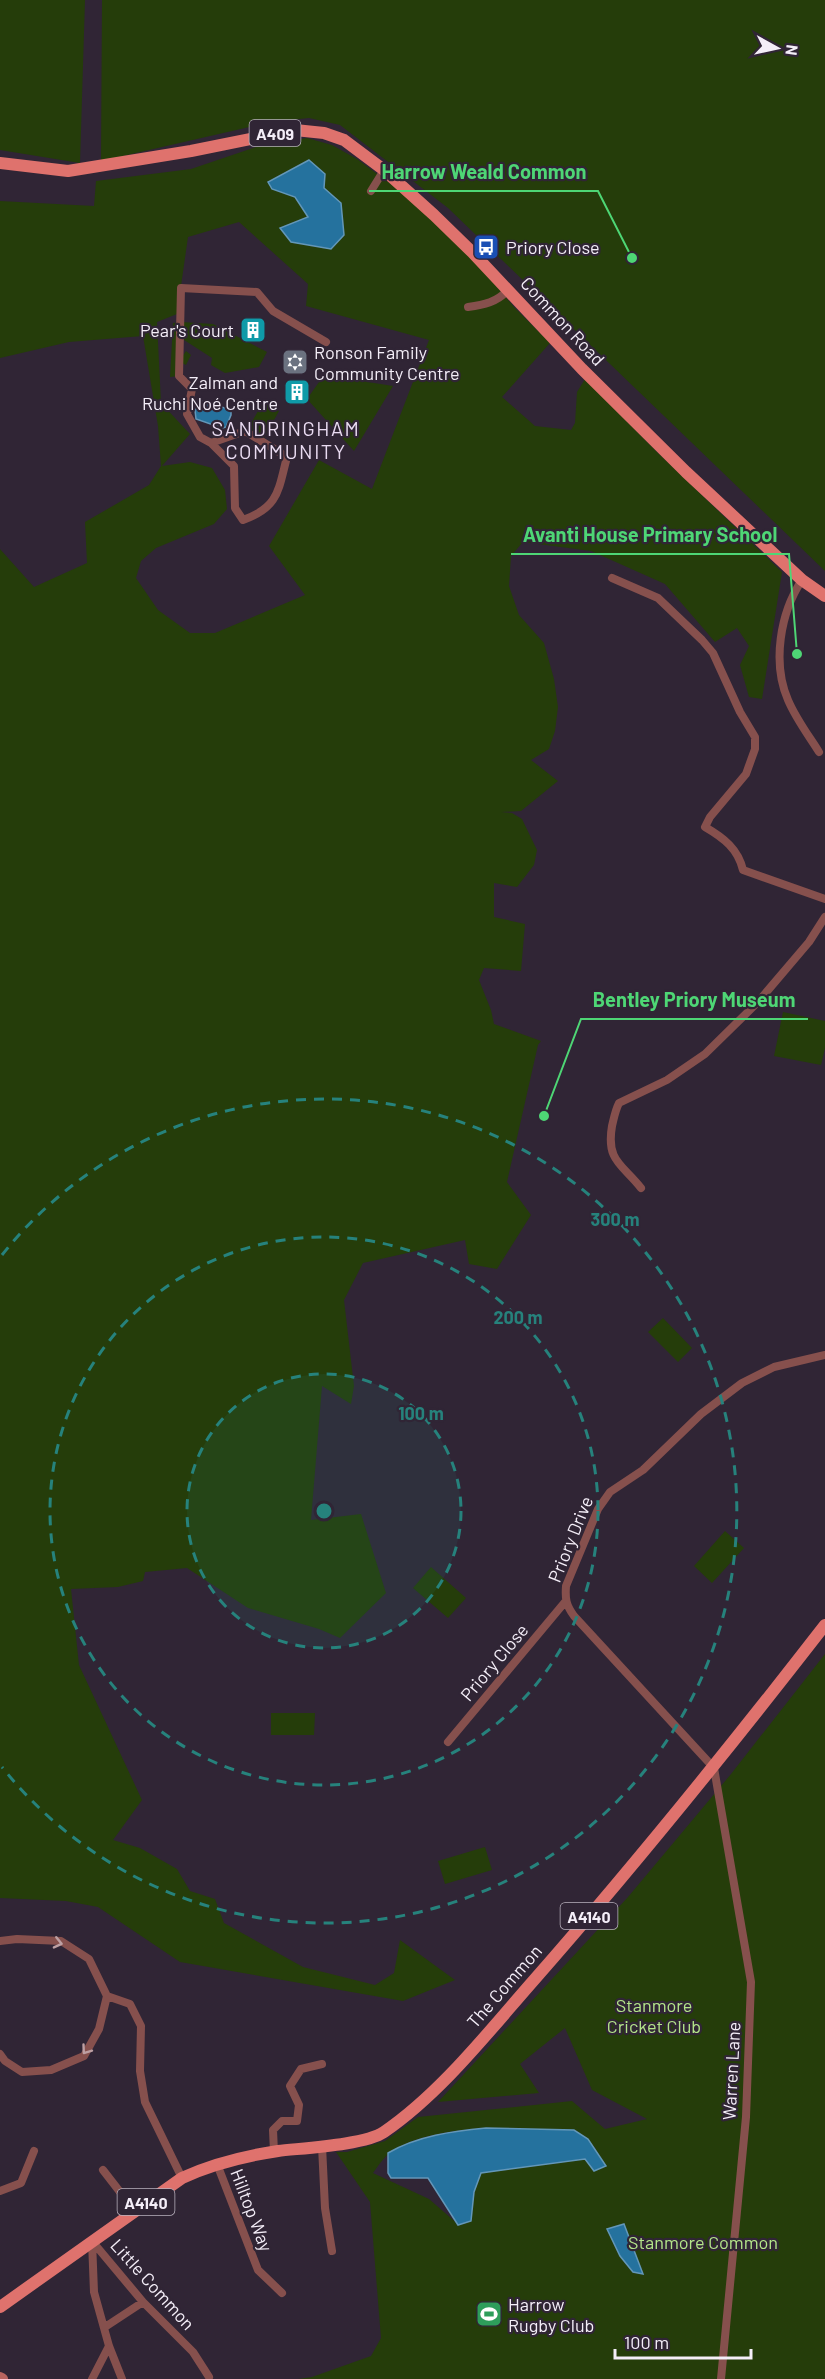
<svg xmlns="http://www.w3.org/2000/svg" width="825" height="2379" viewBox="0 0 825 2379" font-family="Barlow,sans-serif">
<style>
.green{fill:#253d0a;fill-rule:evenodd}
.water{fill:#25729e;stroke:#6397b9;stroke-width:1.5}
.lines{fill:none;stroke-linecap:round;stroke-linejoin:round}
.street{stroke:#86504d;stroke-width:8}
.secondary{stroke:#b8645f;stroke-width:12}
.primary{stroke:#df726d;stroke-width:12}
.oneway{stroke:#bd9fa2}
.ring{fill:none;stroke:#26827c;stroke-width:3;stroke-dasharray:10 8}
.labels{text-anchor:middle;dominant-baseline:central;stroke-width:4.5;stroke-linejoin:round;paint-order:stroke}
.shield{fill:#302535;stroke:#b9b2be;stroke-width:1.5}
.shield-label{font-size:16px;font-weight:bold;fill:#f4eef8}
.poi-label{font-size:18px;fill:#f4eef8;stroke:#302535;text-anchor:start}
.street-label{font-size:18px;fill:#f4eef8;stroke:#302535}
.park-label{font-size:18px;fill:#b4e68a;stroke:#302535}
.neighbourhood-label{font-size:20px;letter-spacing:1.5px;fill:#eadcf2;stroke:#302535}
.centre{fill:#26827c;stroke:#302535;stroke-width:3}
.ring-label{font-size:18px;text-anchor:middle;font-weight:bold;fill:#26827c;stroke:#302535;stroke-width:4.5;stroke-linejoin:round;paint-order:stroke}
.leader{fill:none;stroke:#4ed675;stroke-width:2}
.callout-dot{fill:#4ed675;stroke:#302535;stroke-width:2}
.callout-label{font-size:20px;text-anchor:middle;font-weight:bold;fill:#4ed675;stroke:#302535;stroke-width:4.5;stroke-linejoin:round;paint-order:stroke}
</style>
<rect width="100%" height="100%" fill="#302535"/>
<path class="green" d="M0,0H85L80,163L0,150Z
M102,0H825V571L448,208L340,125L309,118L271,122L101,161Z
M307,138L332,145L357,159L423,208L461,244L514,307L550,343L502,397L535,426L571,430L575,423L577,392L585,379L658,453L782,572L762,699L749,697L740,665L749,646L737,628L715,642L665,584L591,551L523,542L511,556L509,586L519,615L544,643L554,679L558,707L555,731L549,749L531,760L558,781L521,811L501,812L512,813L522,819L537,850L534,865L517,887L494,883V917L525,924L521,971L484,968L479,980L491,1010L494,1024L541,1041L538,1045L507,1182L531,1215L497,1269L469,1264L465,1240L363,1263L344,1300L354,1386L351,1404L322,1386L311,1520L361,1514L386,1593L340,1638L319,1629L248,1608L187,1568L145,1572L143,1581L118,1587L71,1589L79,1665L142,1800L113,1840L140,1848L177,1869L190,1891L215,1899L224,1923L303,1967L375,1985L394,1973L400,1940L455,1980L403,2001L180,1962L98,1907L66,1901L0,1898V549L34,587L87,563L85,522L149,485L161,466L158,426L143,336L69,342L0,358V201L94,206L96,181L191,169L256,147ZM239,222L308,284L306,306L429,340L372,489L319,460L269,546L305,595L215,633H190L158,610L136,578L141,561L156,548L214,524L227,509L225,490L212,468L190,462L162,466L190,434L161,403L157,322L177,314L188,237Z
M182,322L213,324L267,352L259,367L225,373L211,365L212,358L181,338L180,360L186,351L191,355L186,365L180,362L179,376L170,377L173,323Z
M324,375L393,386L354,451L307,399Z
M263,402L279,411L264,438L248,429Z
M783,1012L825,1021V1048L821,1065L774,1056Z
M663,1318L692,1348L678,1362L648,1332Z
M725,1531L744,1548L712,1583L694,1566Z
M431,1567L466,1598L448,1618L413,1588Z
M825,1654V2379H298L312,2377L371,2356L381,2338L370,2202L336,2152H347L385,2141L418,2117L572,2101L605,2129L647,2119L592,2090L565,2028L520,2064L539,2093L438,2102L628,1897L731,1774ZM486,2128L574,2130L588,2140L596,2149L585,2159L481,2173L474,2192L471,2221L459,2225L429,2199L373,2173C378,2166 384,2157 391,2152C415,2135 457,2130 486,2128Z
M271,1713H315L314,1735H271Z
M485,1847L492,1870L445,1884L438,1861Z"/>
<path class="water" d="M309,160L325,174L324,188L341,203L344,235L331,249L291,242L280,228L308,217L295,197L272,189L268,182Z
M203,401L231,410V415L226,427L222,428L196,419L195,410Z
M486,2128L574,2130L588,2139L606,2166L594,2171L585,2159L481,2173L474,2192L471,2221L458,2225L428,2178H391L388,2173V2153C417,2136 453,2131 486,2128Z
M624,2224L643,2274L633,2272L620,2256L607,2229Z"/>
<g class="lines">
<path class="street" d="M371,191L384,170
M468,307C484,305 497,302 508,290
M211,443L245,431L287,457C278,491 279,507 243,520L235,508L234,466L211,443L200,437L187,414L192,389L179,376L181,288L257,292L273,311L326,342
M612,578L658,598L702,640L713,653L740,712L755,737V749L746,774L710,817L705,827C724,838 738,849 743,870L825,899
M802,580C780,613 772,663 788,700C796,719 809,736 819,752
M641,1188C622,1164 606,1161 612,1126C614,1118 615,1111 619,1103L667,1080L705,1054L758,1002L809,942L825,917
M448,1742L565,1602
M0,1941L17,1939L61,1941L89,1959L107,1996L99,2029L84,2056L51,2070L22,2072L5,2061L0,2054
M107,1996L130,2004L141,2026L140,2071L145,2102L182,2178
M322,2146L325,2208L332,2251
M274,2152L273,2130L282,2121H297L299,2105L290,2086L301,2069L322,2064
M217,2164L258,2270L282,2293
M103,2170L134,2210
M0,2191L21,2183L34,2151
M92,2241L143,2302L193,2352L209,2377
M92,2241L94,2292L109,2346L122,2379
M105,2327L143,2302
M92,2379L109,2346
M721,2379L746,2117L751,1982L714,1768L574,1616C566,1605 565,1599 566,1586L598,1509L610,1492L643,1470L701,1414L742,1383L774,1367L825,1355"/>
<path class="secondary" d="M0,2378L2,2379"/>
<path class="primary" d="M0,163L68,171L191,151L295,130L324,133L344,140L384,170L434,215L472,252L582,369L686,472L802,580L825,596
M0,2307L182,2178C212,2164 245,2156 278,2151C303,2148 365,2145 384,2132C441,2093 489,2031 534,1980C635,1865 731,1746 825,1625"/>
</g>
<defs><path id="oneway-chevron" d="M-2-3.5L2.5 0L-2 3.5" fill="none" stroke-width="1.6" stroke-linecap="round" stroke-linejoin="round" transform="scale(1.5)"/></defs>
<g class="oneway">
<use href="#oneway-chevron" transform="translate(58 1943) rotate(13)"/>
<use href="#oneway-chevron" transform="translate(86 2050) rotate(126)"/>
</g>
<circle cx="324" cy="1511" r="137" fill="#26827c" fill-opacity=".12"/>
<g class="ring">
<circle cx="324" cy="1511" r="137"/>
<circle cx="324" cy="1511" r="274"/>
<path d="M2 1255A412 412 0 1 1 2 1767"/>
</g>
<defs>
<g id="bus-square" transform="scale(1.35)"><rect x="-9" y="-9" width="18" height="18" rx="4" fill="#1a4fb4" stroke="#302535"/><path d="M-5-6H5V4H4V6H2V4H-2V6H-4V4H-5ZM-3.5-4V0h7V-4ZM-3.5 1.2v1.5H-2V1.2ZM2 1.2v1.5H3.5V1.2Z" fill="#fff"/></g>
<g id="building-square" transform="scale(1.35)"><rect x="-9" y="-9" width="18" height="18" rx="4" fill="#0f9aa8" stroke="#302535"/><path d="M-4-6H4V6H1V3H-1V6H-4ZM-2.5-4.3h1.7v1.8h-1.7ZM.8-4.3h1.7v1.8H.8ZM-2.5-1h1.7V.8h-1.7ZM.8-1h1.7V.8H.8Z" fill="#fff"/></g>
<g id="synagogue-square" transform="scale(1.35)"><rect x="-9" y="-9" width="18" height="18" rx="4" fill="#6b7280" stroke="#302535"/><path d="M0-6.5L5.6 3.2H-5.6ZM0 6.5L5.6-3.2H-5.6Z" fill="#fff"/></g>
<g id="stadium-square" transform="scale(1.35)"><rect x="-9" y="-9" width="18" height="18" rx="4" fill="#2e9e5b" stroke="#302535"/><path d="M0-5a6.5 5 0 1 0 0 10a6.5 5 0 1 0 0-10ZM-3.5-1.8h7v3.6h-7Z" fill="#fff"/></g>
</defs>
<g fill-rule="evenodd">
<use href="#bus-square" x="486" y="247"/>
<use href="#building-square" x="253" y="330"/>
<use href="#synagogue-square" x="295" y="362"/>
<use href="#building-square" x="297" y="392"/>
<use href="#stadium-square" x="489" y="2314"/>
</g>
<g class="labels">
<g class="shield">
<rect x="249.5" y="120" width="51" height="26" rx="4.5"/>
<rect x="560.5" y="1903" width="57" height="26" rx="4.5"/>
<rect x="117.5" y="2189" width="57" height="26" rx="4.5"/>
</g>
<g class="shield-label">
<text x="275" y="133">A409</text>
<text x="589" y="1916">A4140</text>
<text x="146" y="2202">A4140</text>
</g>
<g class="poi-label">
<text x="506" y="247">Priory Close</text>
<text x="234" y="330" text-anchor="end">Pear's Court</text>
<text x="314" y="352">Ronson Family<tspan x="314" dy="21">Community Centre</tspan></text>
<text x="278" y="382" text-anchor="end">Zalman and<tspan x="278" dy="21">Ruchi Noé Centre</tspan></text>
<text x="508" y="2304">Harrow<tspan x="508" dy="21">Rugby Club</tspan></text>
</g>
<g class="street-label">
<text transform="translate(563 321) rotate(47)">Common Road</text>
<text transform="translate(570 1539) rotate(-68)">Priory Drive</text>
<text transform="translate(494 1662) rotate(-50)">Priory Close</text>
<text transform="translate(504 1986) rotate(-49)">The Common</text>
<text transform="translate(731 2071) rotate(-87)">Warren Lane</text>
<text transform="translate(252 2210) rotate(69)">Hilltop Way</text>
<text transform="translate(153 2284) rotate(48)">Little Common</text>
</g>
<g class="park-label">
<text x="654" y="2005">Stanmore<tspan x="654" dy="21">Cricket Club</tspan></text>
<text x="703" y="2242">Stanmore Common</text>
</g>
<g class="neighbourhood-label">
<text x="286" y="428">SANDRINGHAM<tspan x="286" dy="23">COMMUNITY</tspan></text>
</g>
</g>
<circle cx="324" cy="1511" r="9" class="centre"/>
<g class="ring-label">
<text x="615" y="1226">300 m</text>
<text x="518" y="1324">200 m</text>
<text x="421" y="1420">100 m</text>
</g>
<path class="leader" d="M632 258L598 191H369M797 654L789 554H511M544 1116L581 1019H808"/>
<g class="callout-dot">
<circle cx="632" cy="258" r="6"/>
<circle cx="797" cy="654" r="6"/>
<circle cx="544" cy="1116" r="6"/>
</g>
<g class="callout-label">
<text x="484" y="179">Harrow Weald Common</text>
<text x="650" y="542">Avanti House Primary School</text>
<text x="694" y="1007">Bentley Priory Museum</text>
</g>
<g transform="translate(777 48) rotate(98)" stroke="#302535" stroke-width="4.5" paint-order="stroke">
<path d="M0-4.5L10 22L0 15L-10 22Z" fill="#f4eef8"/>
<text y="-9" font-size="16" font-weight="bold" text-anchor="middle" fill="#f4eef8">N</text>
</g>
<path d="M615 2349v9h136v-9" fill="none" stroke="#f4eef8" stroke-width="3"/>
<text x="624" y="2349" font-size="18" fill="#f4eef8" stroke="#302535" stroke-width="4.5" paint-order="stroke">100 m</text>
</svg>
